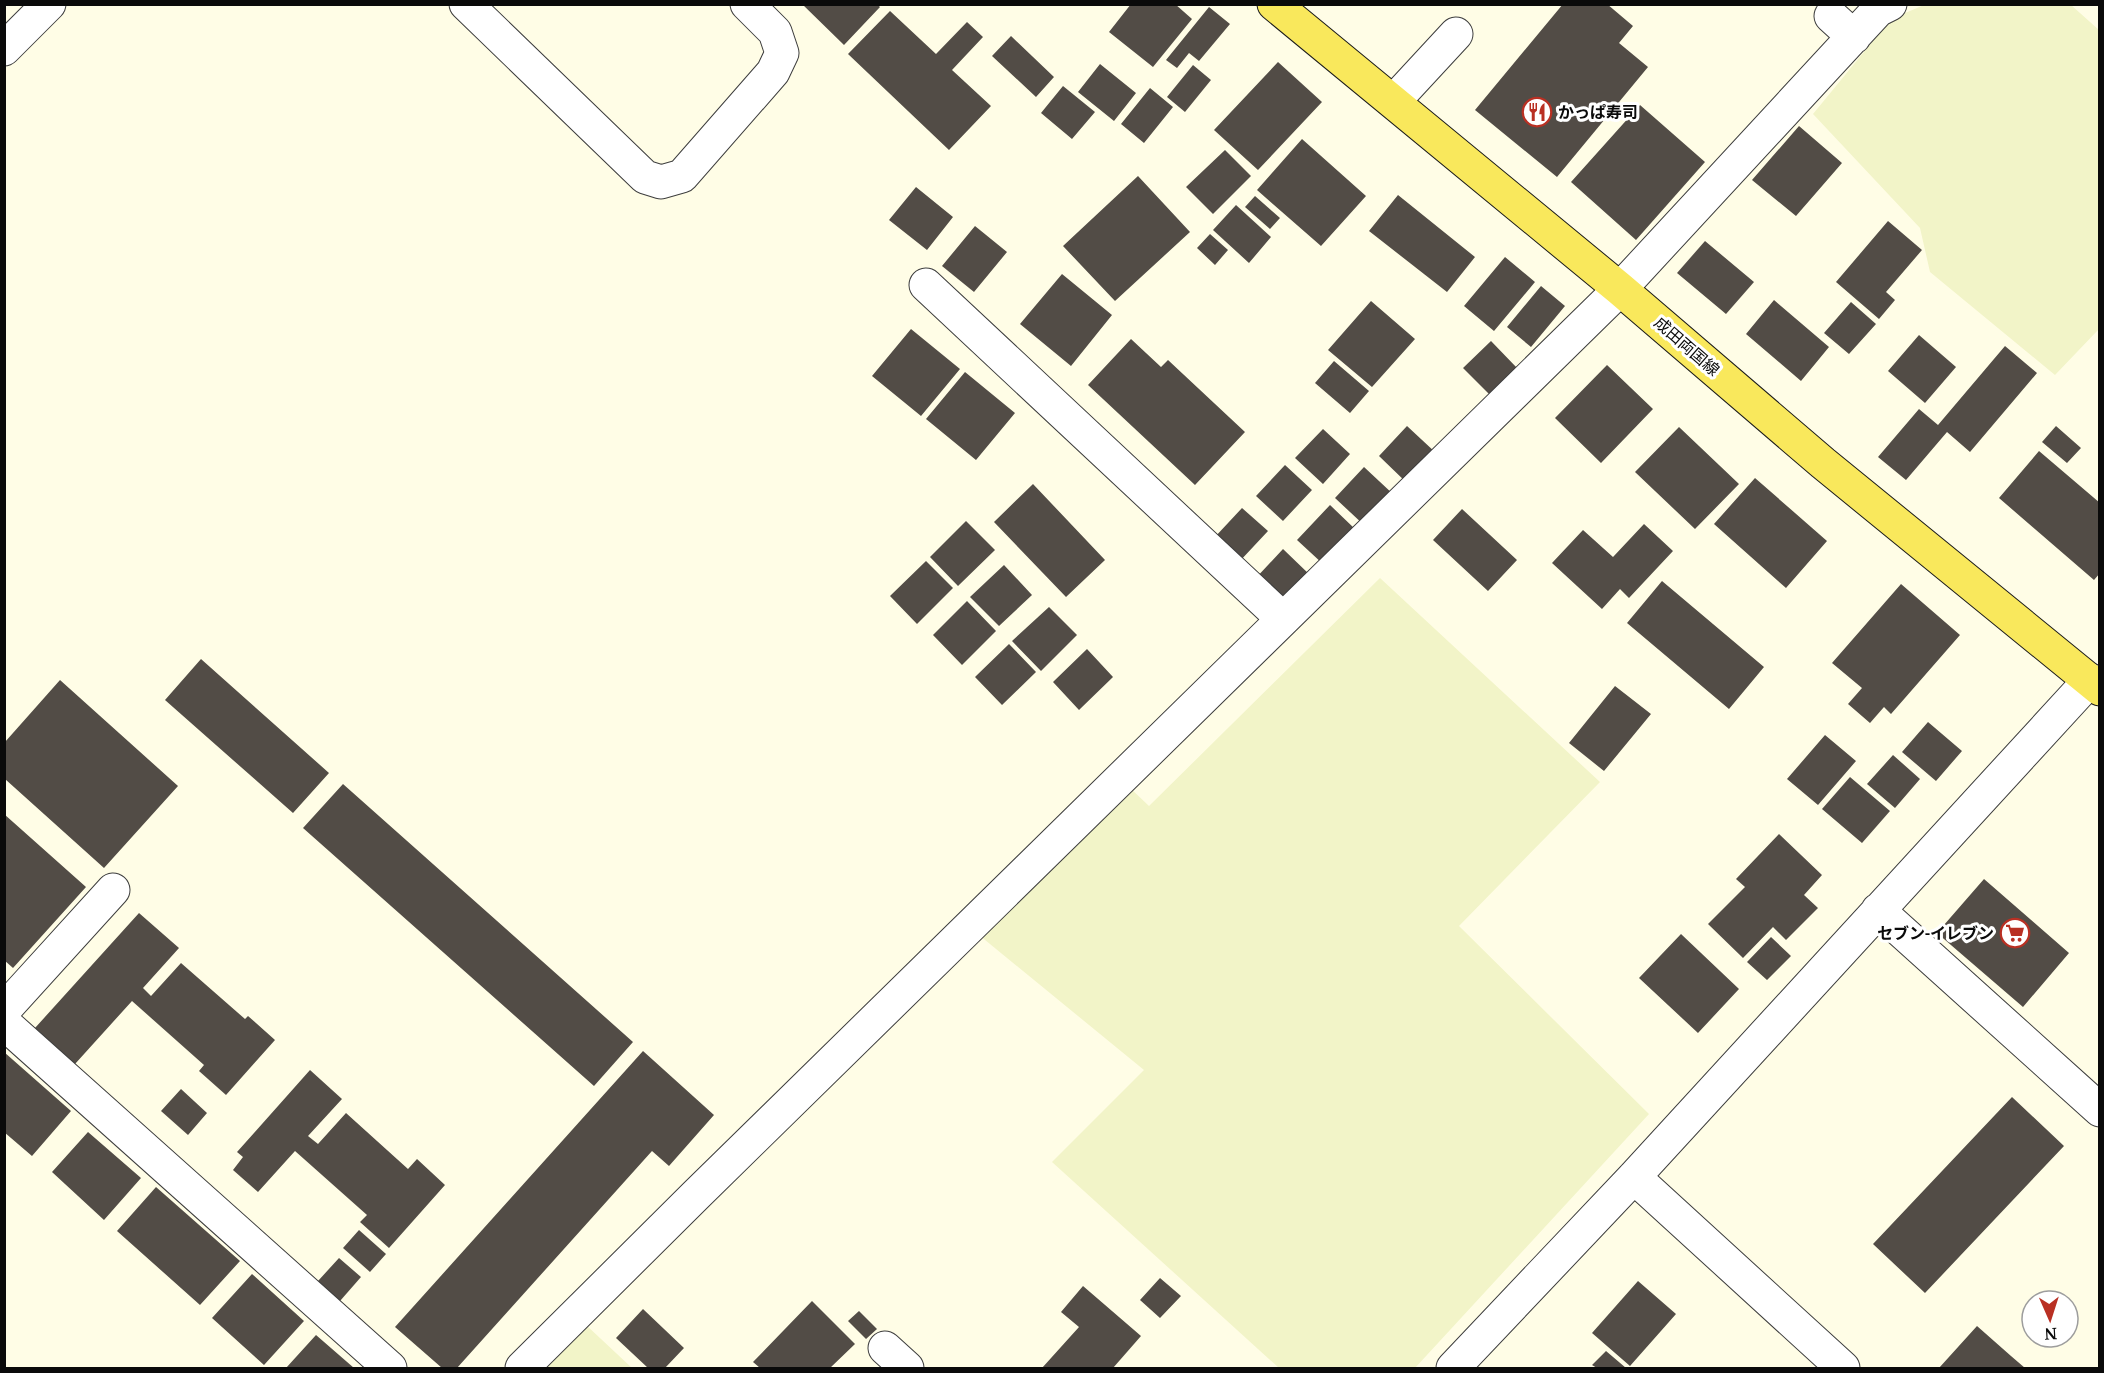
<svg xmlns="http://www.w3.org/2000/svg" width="2104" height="1373" viewBox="0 0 2104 1373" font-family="'Noto Serif','Noto Sans JP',serif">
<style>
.farmland{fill:#f2f4c8}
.building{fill:#524c46}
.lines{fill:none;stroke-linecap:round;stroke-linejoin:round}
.minor-casing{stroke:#3d3d3d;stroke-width:35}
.major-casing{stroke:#1b1b1b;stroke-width:35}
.minor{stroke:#fff;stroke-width:33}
.major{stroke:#f9e85c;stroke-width:33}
.labels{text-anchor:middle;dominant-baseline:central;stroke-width:6;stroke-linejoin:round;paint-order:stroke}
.poi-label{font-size:16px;font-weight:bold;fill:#0a0a0a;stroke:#fff;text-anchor:start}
.street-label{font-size:16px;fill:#0a0a0a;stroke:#fff}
</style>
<rect width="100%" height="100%" fill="#fffde6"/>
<path class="farmland" d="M1924,5H2071L2099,30V329L2055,375L1930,272L1920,228L1813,114L1891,19Z
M1380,578L1600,782L1459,926L1649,1114L1415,1368H1279L1052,1162L1144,1070L979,935L1128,786L1149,806Z
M585,1324L632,1368H541Z"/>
<path class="building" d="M802,4H877L880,7L844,45Z
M1131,4H1175L1192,19L1153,67L1109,32Z
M1563,4H1607L1633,26L1619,43L1648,67L1557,177L1475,110Z
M1209,7L1230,24L1199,61L1189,53L1177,68L1166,60Z
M890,11L936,54L967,22L983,37L952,70L991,106L949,150L848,54Z
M1011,36L1054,77L1036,97L992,56Z
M1278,62L1322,102L1258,170L1214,130Z
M1100,64L1136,93L1114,121L1078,92Z
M1193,65L1211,80L1185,112L1167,97Z
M1063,86L1095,112L1072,139L1041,113Z
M1150,88L1173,107L1144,143L1121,124Z
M1640,105L1705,162L1636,240L1571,182Z
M1799,126L1842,163L1796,216L1752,180Z
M1302,139L1366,196L1321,246L1257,190Z
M1225,150L1251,176L1213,214L1186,187Z
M1138,176L1190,232L1115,301L1063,246Z
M916,187L953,217L927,250L889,220Z
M1398,195L1475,257L1447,292L1369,231Z
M1255,196L1280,218L1270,229L1245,207Z
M1236,205L1271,237L1249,263L1213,230Z
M1888,221L1922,250L1886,292L1895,300L1879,319L1836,282Z
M975,226L1007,252L974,292L942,266Z
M1210,234L1228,250L1215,265L1197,248Z
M1705,241L1754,282L1726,314L1677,273Z
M1505,257L1535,282L1494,331L1464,306Z
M1062,274L1112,315L1071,366L1020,324Z
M1541,286L1565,306L1531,347L1507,327Z
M1774,300L1829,347L1801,381L1746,334Z
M1371,301L1415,339L1372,387L1328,350Z
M1851,302L1876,324L1849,354L1824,333Z
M911,329L960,369L921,416L872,376Z
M1919,335L1956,367L1925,403L1888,371Z
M1131,339L1161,367L1168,360L1245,432L1195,485L1088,385Z
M1491,341L1518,369L1491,396L1463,368Z
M2005,346L2037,373L1970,452L1947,432L1906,480L1878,457L1919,409L1938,425Z
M1334,361L1369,391L1350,413L1315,383Z
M1607,365L1653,409L1601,463L1555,418Z
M965,372L1015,413L976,460L926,419Z
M1407,426L1436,453L1408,484L1379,456Z
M2056,426L2081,448L2067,463L2042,442Z
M1679,427L1739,484L1695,529L1635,472Z
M1323,429L1350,454L1323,484L1295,458Z
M2039,451L2100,503V573L2094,580L1999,498Z
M1285,465L1312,490L1283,521L1256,496Z
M1364,467L1394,495L1365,526L1335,498Z
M1755,478L1827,541L1786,588L1714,524Z
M1033,484L1105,560L1066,597L994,522Z
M1330,505L1355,529L1323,564L1297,540Z
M1242,508L1268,531L1239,562L1214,538Z
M1462,509L1517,560L1488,591L1433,540Z
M966,521L995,550L958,586L930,557Z
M1644,524L1673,551L1629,598L1620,589L1602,609L1552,563L1583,530L1613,557Z
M1283,549L1310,575L1281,606L1254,580Z
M926,561L953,588L917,624L890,596Z
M1004,565L1032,595L999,626L970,597Z
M1662,581L1764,667L1729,709L1627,623Z
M1901,584L1960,635L1891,714L1884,707L1870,723L1848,704L1862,688L1832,663Z
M967,601L996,631L962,665L933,635Z
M1049,607L1077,635L1041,671L1012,641Z
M1009,644L1036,672L1002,705L975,677Z
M1087,649L1113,677L1079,710L1053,682Z
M201,659L329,773L293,813L165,700Z
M60,680L178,786L104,868L5,779V742Z
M1615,686L1651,714L1604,771L1569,743Z
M1928,722L1962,751L1936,781L1902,752Z
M1825,735L1856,761L1818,805L1787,779Z
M1893,755L1920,779L1895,808L1867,784Z
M1850,777L1890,811L1862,843L1822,809Z
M343,784L633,1042L594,1086L303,828Z
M4,814L86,887L13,968L4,960Z
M1779,834L1822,875L1804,895L1818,908L1786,940L1773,927L1743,958L1708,924L1745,887L1736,879Z
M1984,879L2069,953L2023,1007L1937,933Z
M139,913L179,948L143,988L151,996L181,963L245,1019L248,1016L275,1040L226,1095L199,1071L204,1065L132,1001L75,1064L35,1028Z
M1681,934L1739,989L1698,1033L1639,978Z
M1771,937L1791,956L1767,980L1747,962Z
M643,1051L714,1115L669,1166L652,1151L457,1368H442L395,1327Z
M4,1052L71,1111L32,1156L4,1132Z
M310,1070L342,1099L308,1136L318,1144L346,1113L408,1169L417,1159L445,1185L389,1248L360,1222L367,1215L295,1151L258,1192L233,1170L243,1157L237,1152Z
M181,1089L207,1113L188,1135L161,1111Z
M2012,1097L2064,1146L1925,1293L1873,1244Z
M88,1132L141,1178L104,1220L52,1172Z
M156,1187L240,1261L200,1305L117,1231Z
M359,1230L386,1254L370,1272L343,1248Z
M339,1258L361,1277L340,1301L318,1281Z
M252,1274L304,1321L264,1365L212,1318Z
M1160,1278L1181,1296L1160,1318L1140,1300Z
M1638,1281L1676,1314L1630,1366L1592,1333Z
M1083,1286L1141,1336L1113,1368H1042L1079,1327L1061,1312Z
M812,1301L855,1344L830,1368H760L753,1362Z
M643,1309L684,1348L665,1368H648L616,1338Z
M859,1311L877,1329L866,1339L848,1321Z
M1977,1326L2011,1356L2025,1368H1939Z
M316,1335L354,1368H286Z
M1606,1351L1626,1368H1597L1592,1365Z"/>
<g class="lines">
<g class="minor-casing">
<path id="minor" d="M466,4L645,177L661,182L682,176L773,72L782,53L775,32L747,4
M1831,16L1854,37
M4,49L49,4
M1394,101L1456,34
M926,285L1283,619
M1878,910L2100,1110
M4,1010L113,890
M4,1023L390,1368
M1634,1177L1843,1368
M885,1348L907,1368
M522,1368L696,1195L1620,289L1878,10L1890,4
M1453,1368L1634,1177L2090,680"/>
</g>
<g class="major-casing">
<path id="major" d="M1274,4L1620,289L1823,463L2100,689"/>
</g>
<use href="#minor" class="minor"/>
<use href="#major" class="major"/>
</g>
<defs>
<g id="restaurant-ring" transform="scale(1.5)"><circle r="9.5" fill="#fff" stroke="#b93023" stroke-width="1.5"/><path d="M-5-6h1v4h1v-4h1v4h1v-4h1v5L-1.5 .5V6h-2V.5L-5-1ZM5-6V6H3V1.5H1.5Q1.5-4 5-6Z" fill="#b93023"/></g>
<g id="supermarket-ring" transform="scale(1.5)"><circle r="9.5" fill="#fff" stroke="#b93023" stroke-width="1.5"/><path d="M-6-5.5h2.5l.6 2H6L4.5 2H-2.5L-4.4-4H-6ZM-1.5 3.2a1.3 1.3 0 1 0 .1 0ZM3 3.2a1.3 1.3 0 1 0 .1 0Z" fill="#b93023"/></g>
</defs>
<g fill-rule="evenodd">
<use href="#restaurant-ring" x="1537" y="112"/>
<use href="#supermarket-ring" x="2015" y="933"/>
</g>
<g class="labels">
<g class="poi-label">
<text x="1558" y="112">かっぱ寿司</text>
<text x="1994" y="933" text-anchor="end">セブン-イレブン</text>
</g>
<g class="street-label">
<text transform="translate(1687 346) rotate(41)">成田両国線</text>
</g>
</g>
<rect width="2104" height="1373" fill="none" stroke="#0a0a0a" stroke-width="12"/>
<g transform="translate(2050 1319) rotate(177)"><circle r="28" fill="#ffffff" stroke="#9d9d9d" stroke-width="1.5"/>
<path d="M0-4.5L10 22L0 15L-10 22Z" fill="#b93023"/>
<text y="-9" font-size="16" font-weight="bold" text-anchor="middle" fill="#0a0a0a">N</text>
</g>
</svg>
